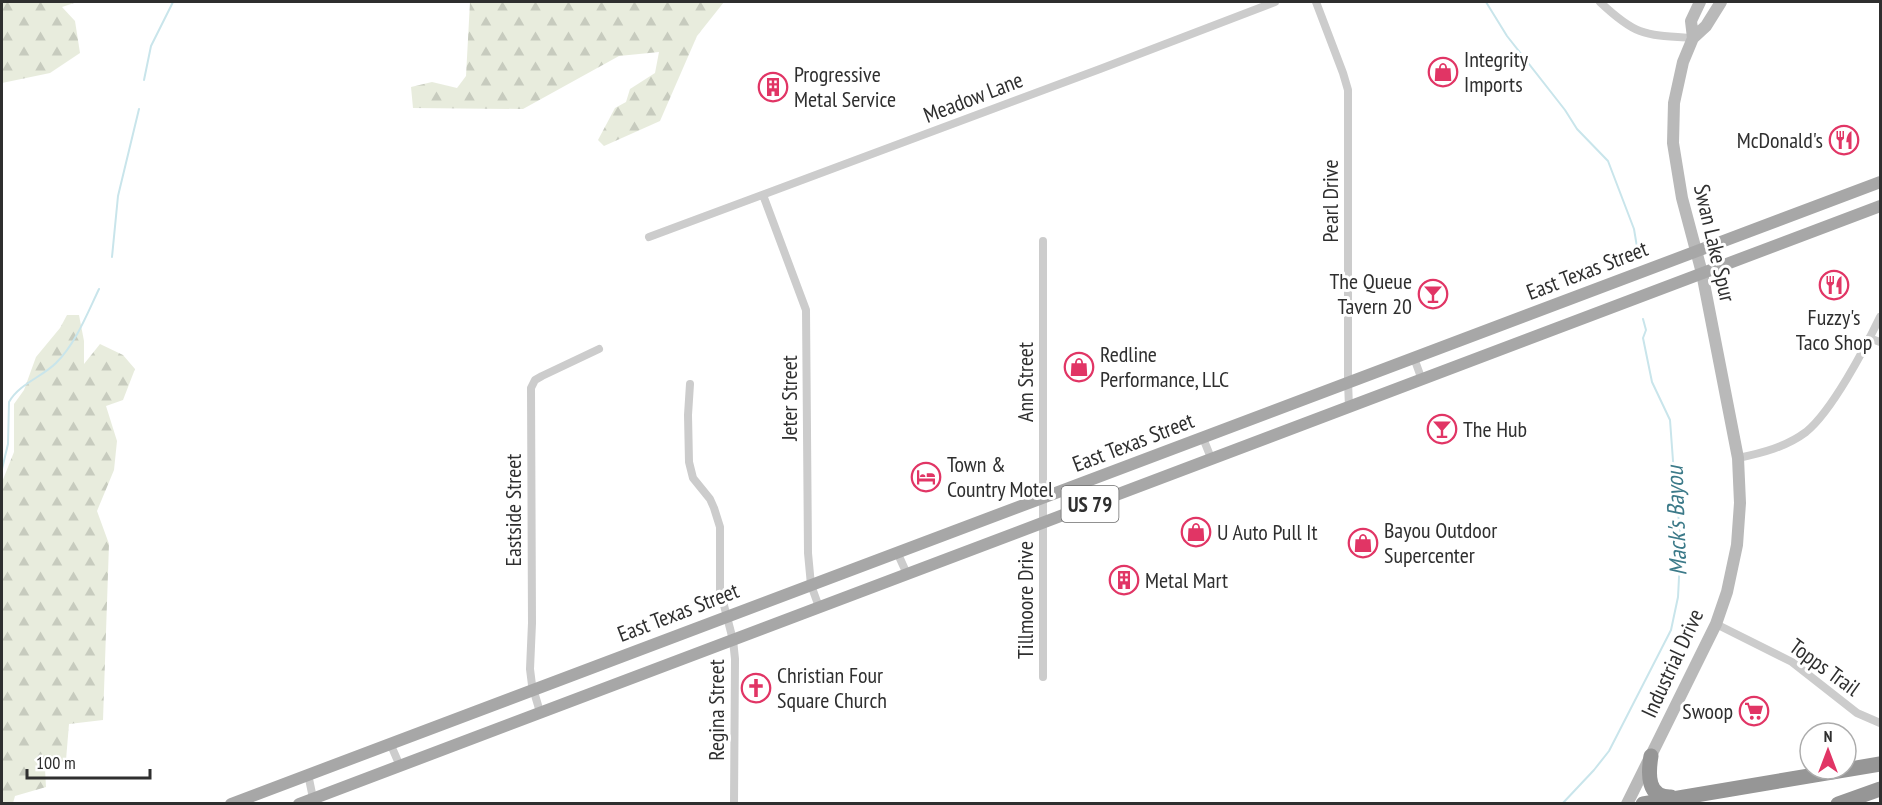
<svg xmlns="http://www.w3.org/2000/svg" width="1882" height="805" viewBox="0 0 1882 805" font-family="'PT Sans Narrow',sans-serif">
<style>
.forest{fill:url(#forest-firs)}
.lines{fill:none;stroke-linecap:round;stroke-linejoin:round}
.stream{stroke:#c9e5eb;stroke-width:2}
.street{stroke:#ccc;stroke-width:8}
.secondary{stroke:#b9b9b9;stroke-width:12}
.primary{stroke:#a7a7a7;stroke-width:12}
.highway{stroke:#969696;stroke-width:15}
.labels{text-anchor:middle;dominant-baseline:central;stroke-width:6;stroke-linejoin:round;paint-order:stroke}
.shield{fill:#fff;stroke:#6d6d6d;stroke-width:1.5}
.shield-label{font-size:21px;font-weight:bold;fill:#2f2f2f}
.poi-label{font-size:22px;fill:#2f2f2f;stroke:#fff;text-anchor:start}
.street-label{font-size:22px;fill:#2f2f2f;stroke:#fff}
.water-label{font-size:24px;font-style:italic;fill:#3c7a89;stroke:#fff}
</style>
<defs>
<pattern id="forest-firs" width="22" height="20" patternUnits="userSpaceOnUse" patternTransform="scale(1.5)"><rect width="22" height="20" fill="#e8ecdd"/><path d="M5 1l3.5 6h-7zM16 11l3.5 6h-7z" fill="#c7cbbe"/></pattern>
</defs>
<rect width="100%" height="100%" fill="#fff"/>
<path class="forest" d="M2,2H77L62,7L75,21L80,53L50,73L2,83Z
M470,2H724L697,36L660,121L604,146L598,140L615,108L626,102L630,89L655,73L659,52L619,56L523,109L413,108L411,87L432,82L457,88L466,76Z
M67,315H79L84,341V364L100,344L123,355L135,369L123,400L106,406L117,441L114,470L97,511L109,544L103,720L69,724L66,760L45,769L46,787L15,796L13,803H2V482L14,452V404L24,390L36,357L60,328Z"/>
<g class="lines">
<path class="stream" d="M1486,2L1507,36L1565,110L1577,129L1608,161L1634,229L1639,259
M144,80L151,46L173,2
M112,257L118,196L139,109
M2,469L8,444L9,402C19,384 42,377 56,363C76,343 87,314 99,289
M1562,804L1594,770L1609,751L1671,630L1678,597L1681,539L1675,488L1670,420L1652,382L1643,338L1646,330L1643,319"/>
<path class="street" d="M1316,2L1343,73L1348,90V382L1349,407
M1600,2C1636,36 1644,35 1693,38
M763,195L806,310L808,553L811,585L819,607
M649,237L1100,69L1275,2
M1043,241V677
M1869,338L1880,342
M1414,358L1422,380
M690,384L688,415L689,462L693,478L710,499L714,508L720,527V590L733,640L735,659L734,804
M1203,438L1211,458
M1738,458C1762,453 1786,447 1806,432C1832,411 1865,348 1880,317
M897,552L907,574
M1716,624L1792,662L1857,713L1880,723
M540,712L532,685L530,669L532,623L531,388L535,380L542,376L599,349
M390,743L400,766
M308,774L314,803"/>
<path class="secondary" d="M1693,38L1691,21L1700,2
M1627,804L1716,624L1727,592L1737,545L1740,503L1738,458L1702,273L1682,198L1673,143L1674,103L1683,62L1693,38L1706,26L1721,2"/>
<path class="primary" d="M231,804L1880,182
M299,804L1880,206"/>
<path class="highway" d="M1651,756C1648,774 1647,798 1671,797
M1643,804L1880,764
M1838,804L1880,789"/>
</g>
<defs>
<g id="shop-ring" transform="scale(1.5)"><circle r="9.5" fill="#fff" stroke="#e13565" stroke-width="1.5"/><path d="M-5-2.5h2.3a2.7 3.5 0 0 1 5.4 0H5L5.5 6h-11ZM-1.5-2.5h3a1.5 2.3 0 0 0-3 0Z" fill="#e13565"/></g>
<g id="building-ring" transform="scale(1.5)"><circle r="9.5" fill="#fff" stroke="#e13565" stroke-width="1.5"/><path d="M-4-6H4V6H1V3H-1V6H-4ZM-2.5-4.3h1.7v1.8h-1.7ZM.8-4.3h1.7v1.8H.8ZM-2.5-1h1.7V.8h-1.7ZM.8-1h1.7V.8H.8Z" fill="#e13565"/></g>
<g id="restaurant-ring" transform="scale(1.5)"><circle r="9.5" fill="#fff" stroke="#e13565" stroke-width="1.5"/><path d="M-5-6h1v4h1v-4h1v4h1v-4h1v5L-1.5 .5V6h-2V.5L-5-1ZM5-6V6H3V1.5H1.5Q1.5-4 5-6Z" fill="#e13565"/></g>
<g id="bar-ring" transform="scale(1.5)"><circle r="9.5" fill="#fff" stroke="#e13565" stroke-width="1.5"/><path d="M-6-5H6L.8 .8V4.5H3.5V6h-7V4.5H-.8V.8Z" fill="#e13565"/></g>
<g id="hotel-ring" transform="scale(1.5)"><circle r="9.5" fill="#fff" stroke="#e13565" stroke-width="1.5"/><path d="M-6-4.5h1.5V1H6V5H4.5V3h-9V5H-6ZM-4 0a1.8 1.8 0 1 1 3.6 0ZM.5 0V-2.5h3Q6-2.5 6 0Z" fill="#e13565"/></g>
<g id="church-ring" transform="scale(1.5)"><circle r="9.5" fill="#fff" stroke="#e13565" stroke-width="1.5"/><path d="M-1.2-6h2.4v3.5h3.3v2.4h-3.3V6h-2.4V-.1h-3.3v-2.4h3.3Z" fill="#e13565"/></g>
<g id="supermarket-ring" transform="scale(1.5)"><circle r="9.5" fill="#fff" stroke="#e13565" stroke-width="1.5"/><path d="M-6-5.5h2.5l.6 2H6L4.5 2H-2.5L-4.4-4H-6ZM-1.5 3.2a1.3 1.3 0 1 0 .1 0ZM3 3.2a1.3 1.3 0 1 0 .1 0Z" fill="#e13565"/></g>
</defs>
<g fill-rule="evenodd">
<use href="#shop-ring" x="1443" y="72"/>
<use href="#building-ring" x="773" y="87"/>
<use href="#restaurant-ring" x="1844" y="140"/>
<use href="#restaurant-ring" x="1834" y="285"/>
<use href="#bar-ring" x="1433" y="294"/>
<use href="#shop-ring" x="1079" y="367"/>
<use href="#bar-ring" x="1442" y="429"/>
<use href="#hotel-ring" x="926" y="477"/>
<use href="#shop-ring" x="1196" y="532"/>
<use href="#shop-ring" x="1363" y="543"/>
<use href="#building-ring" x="1124" y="580"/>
<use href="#church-ring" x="756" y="688"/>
<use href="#supermarket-ring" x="1754" y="711"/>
</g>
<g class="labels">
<rect class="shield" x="1061.5" y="486" width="57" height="36" rx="4.5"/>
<g class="shield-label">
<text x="1090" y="504">US 79</text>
</g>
<g class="poi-label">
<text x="1464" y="59">Integrity<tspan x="1464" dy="25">Imports</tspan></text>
<text x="794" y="74">Progressive<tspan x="794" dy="25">Metal Service</tspan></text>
<text x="1823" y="140" text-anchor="end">McDonald's</text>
<text x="1412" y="281" text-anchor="end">The Queue<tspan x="1412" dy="25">Tavern 20</tspan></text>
<text x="1834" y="317" text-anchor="middle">Fuzzy's<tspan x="1834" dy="25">Taco Shop</tspan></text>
<text x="1100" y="354">Redline<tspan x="1100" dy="25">Performance, LLC</tspan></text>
<text x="1463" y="429">The Hub</text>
<text x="947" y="464">Town &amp;<tspan x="947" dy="25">Country Motel</tspan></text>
<text x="1384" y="530">Bayou Outdoor<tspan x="1384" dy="25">Supercenter</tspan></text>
<text x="1217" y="532">U Auto Pull It</text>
<text x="1145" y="580">Metal Mart</text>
<text x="777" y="675">Christian Four<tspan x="777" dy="25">Square Church</tspan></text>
<text x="1733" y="711" text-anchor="end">Swoop</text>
</g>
<g class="street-label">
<text transform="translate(973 97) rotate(-21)">Meadow Lane</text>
<text transform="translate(1330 201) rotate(-90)">Pearl Drive</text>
<text transform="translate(1715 243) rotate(77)">Swan Lake Spur</text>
<text transform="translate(1587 270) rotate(-21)">East Texas Street</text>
<text transform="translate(1025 382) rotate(-90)">Ann Street</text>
<text transform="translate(789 398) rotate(-90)">Jeter Street</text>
<text transform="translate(1133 442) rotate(-21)">East Texas Street</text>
<text transform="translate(513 510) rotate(-90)">Eastside Street</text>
<text transform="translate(1025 600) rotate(-90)">Tillmoore Drive</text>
<text transform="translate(678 612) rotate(-21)">East Texas Street</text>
<text transform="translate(1672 663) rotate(-65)">Industrial Drive</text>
<text transform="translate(1825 667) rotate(36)">Topps Trail</text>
<text transform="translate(716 710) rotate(-90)">Regina Street</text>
</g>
<g class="water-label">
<text transform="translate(1676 521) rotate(-92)">Mack's Bayou</text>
</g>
</g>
<rect width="1882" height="805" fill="none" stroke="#2f2f2f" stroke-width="6"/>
<g transform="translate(1828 751)"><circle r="28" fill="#ffffff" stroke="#acacac" stroke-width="1.5"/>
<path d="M0-4.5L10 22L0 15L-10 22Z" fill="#e13565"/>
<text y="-9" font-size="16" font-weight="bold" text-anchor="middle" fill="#2f2f2f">N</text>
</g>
<path d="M27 769v9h123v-9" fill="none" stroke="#2f2f2f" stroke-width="3"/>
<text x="36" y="769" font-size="18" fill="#2f2f2f" stroke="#ffffff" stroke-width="4.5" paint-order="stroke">100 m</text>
</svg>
